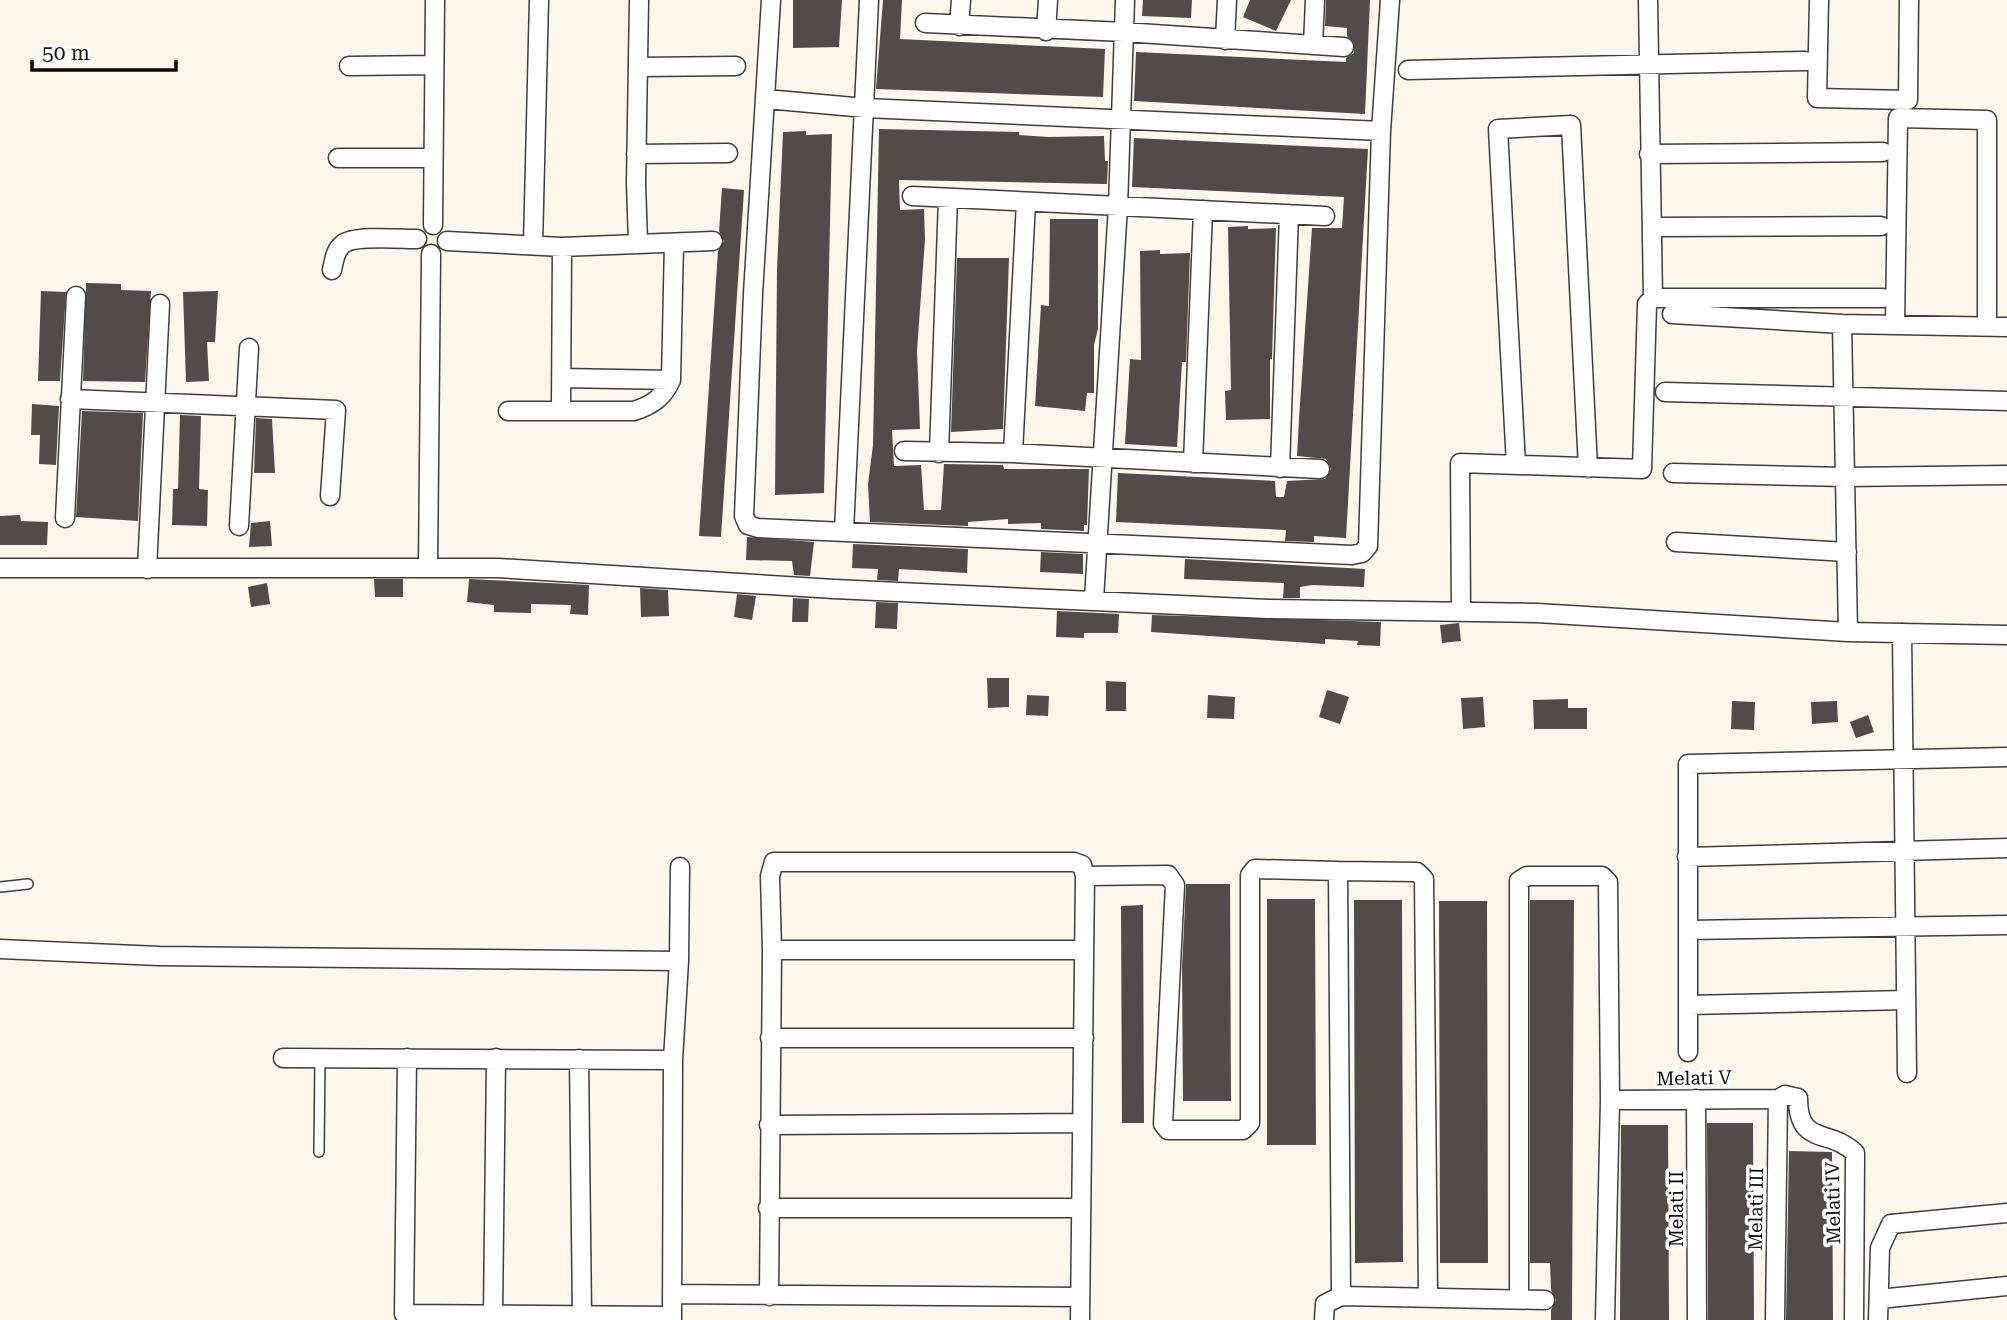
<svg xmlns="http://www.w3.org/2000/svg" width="2007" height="1320" viewBox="0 0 2007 1320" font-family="'Roboto Serif',serif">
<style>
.building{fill:#524b49}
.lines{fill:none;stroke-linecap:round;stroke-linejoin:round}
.lane-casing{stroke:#3e3e3e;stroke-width:12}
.street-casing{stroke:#3e3e3e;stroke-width:21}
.lane{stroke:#fff;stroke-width:9}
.street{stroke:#fff;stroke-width:18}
.labels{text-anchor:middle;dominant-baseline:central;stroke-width:7;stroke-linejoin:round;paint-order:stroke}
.street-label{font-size:19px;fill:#0b0b0b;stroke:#fff}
</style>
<rect width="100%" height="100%" fill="#fdf7eb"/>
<path class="building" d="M793,0H842L839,47L793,48Z
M883,0H902L900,39L1105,49L1103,97L876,89Z
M1143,0H1192L1191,18L1142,16Z
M1250,0H1291L1276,31L1243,17Z
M1326,0H1370L1365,114L1134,101L1136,52L1346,62V58L1354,53V43L1347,36V28L1325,26Z
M879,129L1019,132V135L1048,137L1104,136L1105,161H1108L1107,184L899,180L900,210L924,209L925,239L917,351L920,429L892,430L894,466L921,465L924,510H941L944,464L1003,465L1004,469H1089L1087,525H1084V531L1041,529V523L1008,524V519L968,522V526L870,522L868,484L873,445Z
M806,131V135L832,134L824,493L775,495L777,270L783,132Z
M1134,138L1368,149L1346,538L1314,536V542L1285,541L1286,530L1116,522L1118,473L1275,481L1276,497H1284L1287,481L1325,479L1331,469L1326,459L1297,456L1299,419L1312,228H1342L1344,197L1132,187Z
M722,188L744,190L721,537L699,536L718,251L724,241L719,231Z
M1050,219H1098V329L1094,345V393H1087L1085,411L1035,406L1041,305L1049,306Z
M1248,226V229L1276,228L1272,359H1270V419L1226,420L1225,391L1231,390L1228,227Z
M1160,250V254L1190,253L1186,362H1182L1177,447L1125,444L1130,359L1141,360L1140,251Z
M957,258H1009L1003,429L951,432Z
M86,283L121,284V290L151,291L145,382L83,381Z
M41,291L66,292L60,381H38Z
M218,291L215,342H207L209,381L186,382L183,292Z
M32,404L59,406L56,465L39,464L40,435H31Z
M82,411L143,413L138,521L76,517Z
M180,415L201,416L199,489L208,490L207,526L172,525L173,489H178Z
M256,418L272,419L275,473H254Z
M20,515L21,521L48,522L47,545H0V516Z
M270,521L272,546L249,547L251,523Z
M747,537L814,542L810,576L794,575L792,561L746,560Z
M853,544L968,549L967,573L899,569L898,581L877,580L878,569L852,568Z
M1041,552L1083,554V574L1040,572Z
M1185,559L1365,569L1364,587L1312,585L1300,587V598H1283L1284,583L1184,579Z
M374,579H403V597H375Z
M469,579L589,585L588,615L570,614L571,605L531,604V613L494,612V605L467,602Z
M267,583L270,604L251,607L248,587Z
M640,588L668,590L669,616L641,617Z
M737,594L756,596L752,620L734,617Z
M793,598L809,599L808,622H792Z
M876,602L898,603L897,629L875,628Z
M1057,611L1119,614L1118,633H1084V638L1056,637Z
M1152,615L1381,622L1380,646L1357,645L1358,641L1325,639V644L1151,632Z
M1459,623L1461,641L1442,643L1440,625Z
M987,678H1009V707L988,708Z
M1106,681L1126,682V711H1106Z
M1327,690L1349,697L1340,724L1319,717Z
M1027,695L1049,696L1048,716L1026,715Z
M1208,695L1235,697L1234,719L1207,718Z
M1483,697L1485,727L1463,729L1461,698Z
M1568,699V708H1587V729H1534L1533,700Z
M1732,701L1755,702L1754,730L1731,729Z
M1837,701L1838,722L1812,724L1811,702Z
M1868,715L1874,732L1856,738L1850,722Z
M1186,884H1230L1231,1101H1183L1182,968Z
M1267,899H1315L1316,1145H1267Z
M1354,900H1402L1403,1262L1355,1263Z
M1530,900H1574L1572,1320H1551V1310L1556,1300L1551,1290L1550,1263H1530Z
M1439,901H1487L1488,1263H1440Z
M1143,905L1144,1123H1122L1121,906Z
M1707,1123H1753L1754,1320H1708Z
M1621,1125H1668L1669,1320H1620Z
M1789,1151L1832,1152L1833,1320H1786Z"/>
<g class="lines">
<g class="lane-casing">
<path id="lane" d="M0,887L28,884
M319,1152L320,1058"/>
</g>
<g class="street-casing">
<path id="street" d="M771,0L753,294L744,516L748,525L758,528L1352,555L1362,553L1368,546L1381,131L1390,0
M1819,0L1817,98L1908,100L1909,0
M925,23L1124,32L1344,47
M959,26L961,0
M1046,31L1048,0
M1225,40L1227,0
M1313,45L1315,0
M349,66L434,65
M638,67L736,66
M1408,70L1805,61
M766,99L865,108L1381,131
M636,154L728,153
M1649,154L1883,152
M338,158H433
M912,196L1325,216
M433,225L435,0
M1653,227L1881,226
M447,241L562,247L713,241
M638,243L636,183L639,0
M533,245L539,0
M332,270C334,261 335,250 343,244C354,235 401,239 417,239
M1653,298H1883
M1672,314L1842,324L1848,632
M1842,324L2007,327
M1895,325L1898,118L1987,120V326
M671,380L674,243
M1665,392L2007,401
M70,399L336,410L330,496
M508,411H634C652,405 663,398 671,380L563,378
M561,411L562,247
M904,451L1013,453L1320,469
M939,453L948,198
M1013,453L1026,202
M1193,463L1203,210
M1516,465L1498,129L1571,125L1588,468
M1280,468L1289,214
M1673,473L1845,477L2007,475
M65,518L76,296
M239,526L249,348
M844,531L869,0
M1676,542L1847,552
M0,568H498L834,589L1268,609L1537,613L1848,632L2007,635
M428,568L431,254
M147,569L160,304
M1094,599L1118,206L1125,0
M1461,612L1460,463L1642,469L1647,304L1653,298L1648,0
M1902,633L1907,1073
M1687,857L2007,848
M1085,876L1168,875L1175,885L1163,1124L1168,1130H1243L1250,1123V875L1255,869L1338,871
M1688,930L2007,925
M0,949L159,956L679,961L673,1060L672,1320
M772,950H1083
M679,961L680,867
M1688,1005L1905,1000
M770,1038H1084
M1688,1052V764L2007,757
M283,1058L673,1060
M407,1058L404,1314L671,1316
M579,1059L582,1316
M1696,1099L1697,1320
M1610,1100L1778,1099L1785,1095L1798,1098C1798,1147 1830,1128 1855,1153L1854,1320
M769,1125L1082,1123
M768,1208H1080
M672,1294L1079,1297
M769,1296L772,950L770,876L774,862H1074L1082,865L1085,876L1080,1320
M1341,1296L1338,871L1417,872L1424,879L1428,1297
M1519,1297V881L1527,876H1602L1608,882L1610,1100L1605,1320
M1879,1299L2007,1286
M493,1314L496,1058
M1324,1320L1325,1304L1341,1296L1545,1300
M1775,1320L1778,1099
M1878,1320L1880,1248L1891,1224L2007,1213"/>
</g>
<use href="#lane" class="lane"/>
<use href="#street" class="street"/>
</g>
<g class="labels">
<g class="street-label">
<text transform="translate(1694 1078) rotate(-1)">Melati V</text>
<text transform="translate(1833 1203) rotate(-91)">Melati IV</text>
<text transform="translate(1676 1209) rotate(-90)">Melati II</text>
<text transform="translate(1756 1209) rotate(-89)">Melati III</text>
</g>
</g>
<path d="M32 60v10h144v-10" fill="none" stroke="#0b0b0b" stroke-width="3.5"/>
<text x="42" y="60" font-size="21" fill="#0b0b0b" stroke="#ffffff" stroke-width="5" paint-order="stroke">50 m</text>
</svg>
